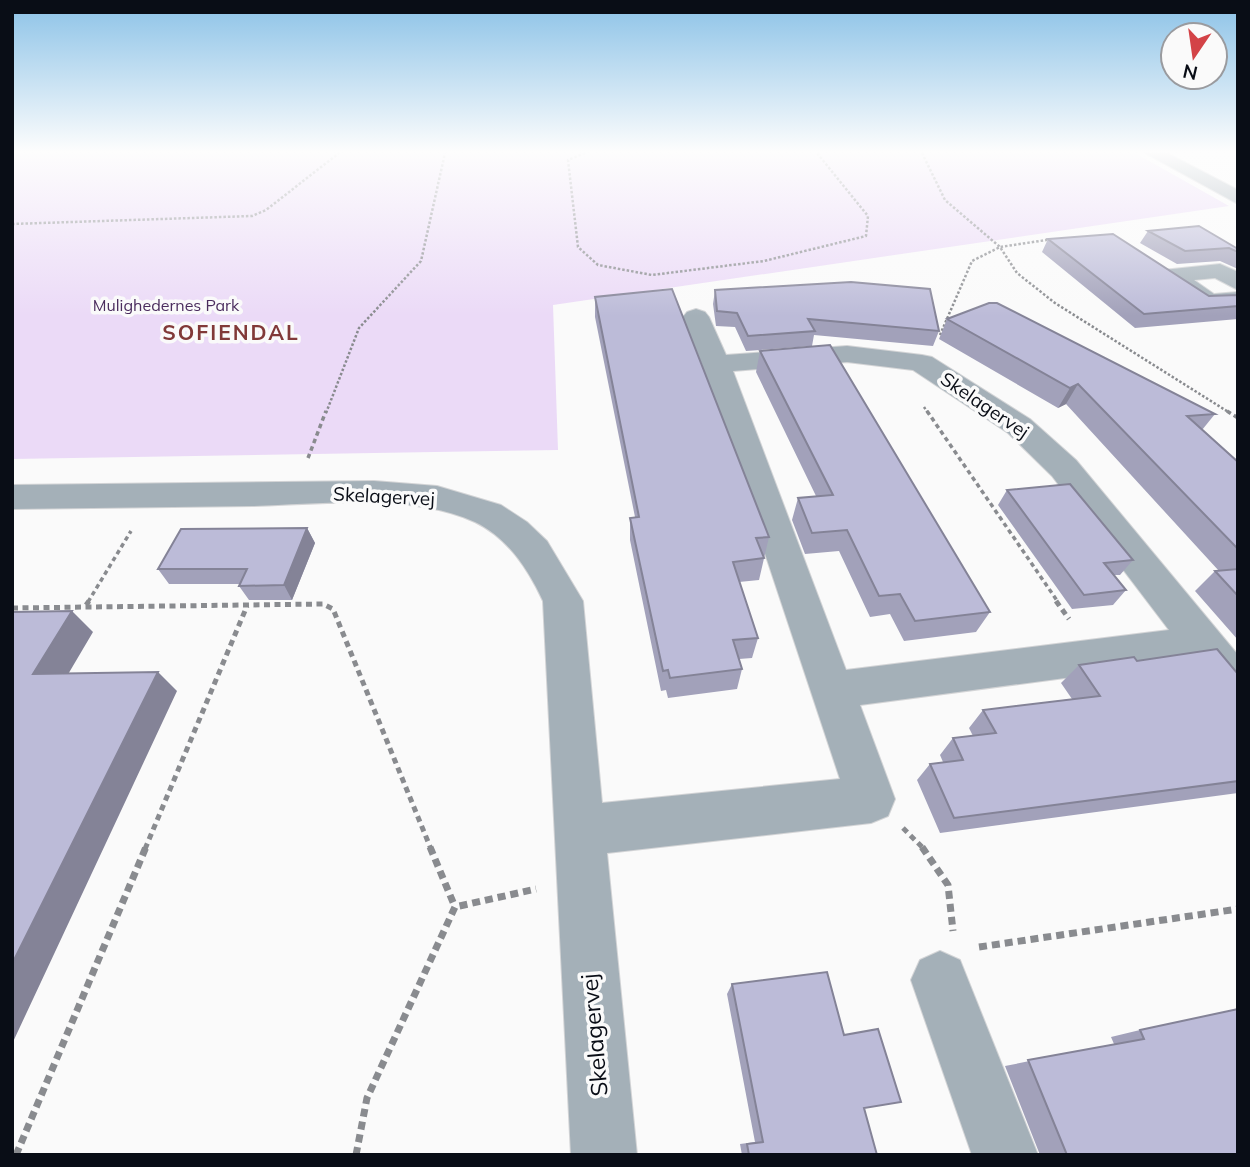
<svg xmlns="http://www.w3.org/2000/svg" width="1250" height="1167" viewBox="0 0 1250 1167" font-family="Mulish,sans-serif">
<style>
.green{fill:#ebdaf7}
.lines{fill:none;stroke-linecap:round;stroke-linejoin:round}
.minor-casing{stroke:#d3d4d6;stroke-width:2}
.tertiary-casing{stroke:#d3d4d6;stroke-width:2}
.path-far3{stroke:#898b8f;stroke-width:2.5;stroke-dasharray:2.5 2;stroke-linecap:butt}
.path-far2{stroke:#898b8f;stroke-width:3.5;stroke-dasharray:4.5 3.5;stroke-linecap:butt}
.path-far1{stroke:#898b8f;stroke-width:5;stroke-dasharray:6 4.5;stroke-linecap:butt}
.path{stroke:#898b8f;stroke-width:7;stroke-dasharray:8 5;stroke-linecap:butt}
.minor{fill:#a4b0b8;fill-rule:evenodd}
.tertiary{fill:#a4b0b8;fill-rule:evenodd}
.wall{fill:#a2a1ba}
.shaded-wall{fill:#848397}
.building{fill:#bcbbd8;stroke:#848397;stroke-width:2}
.labels{text-anchor:middle;dominant-baseline:central;stroke-width:7;stroke-linejoin:round;paint-order:stroke}
.far-park-label{font-size:16px;fill:#4b2d5e;stroke:#fafafa}
.street-label{font-size:19px;fill:#090d16;stroke:#fafafa}
.far-district-label{font-size:21px;font-weight:bold;letter-spacing:2px;fill:#813938;stroke:#fafafa}
.near-street-label{font-size:23px;fill:#090d16;stroke:#fafafa}
</style>
<rect width="100%" height="100%" fill="#fafafa"/>
<path class="green" d="M12,153H1135L1229,206L553,305L558,450L12,459Z"/>
<g class="lines">
<g class="minor-casing">
<path id="minor" d="M1220,264L1238,272V290L1215,278L1194,280L1214,294L1238,292V307H1200L1159,275L1163,270Z
M696,309L705,312L709,317L726,355L847,346L922,355L932,357L1030,419L1076,460L1238,655V706L1223,700L1193,661L860,705L895,799L888,816L871,823L607,853L637,1155H571L543,601C528,569 508,538 475,522C412,493 321,504 253,506C173,507 92,508 12,509V485L374,481L437,486L501,505L527,522L547,541L583,601L602,803L840,779L702,364L683,317L687,312ZM847,362L913,370L1008,433L1052,476L1169,630L846,670L733,371Z
M940,951L960,960L1038,1155H972L911,980L920,960Z"/>
</g>
<g class="tertiary-casing">
<path id="tertiary" d="M1145,153H1167L1238,190V204Z"/>
</g>
<path class="path-far3" d="M585,153L568,160L578,247L598,265L652,275L764,261L866,236L868,216L817,153
M922,153L945,200L1000,247L1017,273L1055,303L1230,413
M12,224L252,216L266,210L339,153
M940,335L972,261L1000,247L1053,239
M924,407L928,413
M326,413L359,328L421,261L445,153"/>
<path class="path-far2" d="M927,411L1058,602
M1227,411L1238,418
M308,458L326,411
M88,602L131,531"/>
<path class="path-far1" d="M1056,601L1069,619
M86,605L89,601
M12,608L323,604L333,609L431,849
M903,828L924,849
M145,849L247,606"/>
<path class="path" d="M430,847L455,907
M922,847L948,885L953,931
M979,947L1238,909
M16,1155L146,847
M356,1155L367,1098L455,907L536,889"/>
<use href="#minor" class="minor"/>
<use href="#tertiary" class="tertiary"/>
</g>
<path class="wall" d="M1148,231L1238,249V269L1220,261L1177,264L1140,243Z
M1048,239L1209,296L1238,295V319L1135,328L1042,252Z
M715,290L939,331L933,346L814,335L812,346L746,351L735,327L716,326L713,304Z
M595,297L769,537L759,580L739,582L758,638L752,658L739,659L742,669L737,689L668,698L666,690L661,691L630,540V518L635,517L595,317Z
M947,319L1215,414L1202,430L1238,462V640L1195,591L1215,571H1219L1066,404L1058,408L939,339Z
M760,351L990,612L976,632L904,641L890,614L870,617L839,551L805,554L792,520L798,498L816,496L756,372Z
M1007,490L1133,560L1120,575H1114L1126,590L1113,605L1072,609L998,505Z
M307,528L315,543L292,600H249L239,586L240,584H169L158,569Z
M1137,661L1238,674V793L940,833L917,780L930,764L943,762L940,755L953,738L973,736L969,728L983,710L1072,699L1061,683L1079,665Z
M732,984L864,1108L877,1155H742L740,1144L755,1142L727,994Z
M1140,1030L1238,1155H1040L1005,1066L1114,1044L1111,1037Z"/>
<path class="shaded-wall" d="M1078,384L1066,404L1058,408L1070,388Z
M307,528L315,543L292,600L284,585Z
M72,611L93,632L57,693L33,674Z
M158,672L177,691L12,1044V964Z"/>
<path class="building" d="M1199,226L1238,249V252L1229,248L1185,251L1148,231Z
M1113,234L1209,296L1238,295V306L1144,314L1048,239Z
M851,282L930,289L939,331L808,319L815,331L748,336L737,313L717,311L715,290Z
M672,289L769,537L756,538L764,558L733,562L758,638L733,640L742,669L670,678L668,670L663,671L630,518L639,517L595,297Z
M989,303H997L1215,414L1187,416L1238,462V549L1078,384L1070,388L947,319Z
M830,345L990,612L915,621L900,594L879,596L847,530L812,533L798,498L833,495L760,351Z
M1070,484L1133,560L1104,563L1126,590L1084,595L1007,490Z
M307,528L284,585L239,586L247,569H158L181,529Z
M1238,569V596L1215,571Z
M72,611L33,674L158,672L12,964V612Z
M1217,649L1238,674V781L954,818L930,764L963,760L953,738L996,733L983,710L1100,696L1079,665L1134,657L1137,661Z
M827,972L844,1035L878,1029L901,1102L864,1108L877,1155H749L747,1144L763,1142L732,984Z
M1238,1009V1155H1067L1028,1060L1144,1039L1140,1030Z"/>
<linearGradient id="sky" x2="0" y2="1"><stop stop-color="#8bc2e7"/><stop offset="0.48" stop-color="#fdfdfd"/><stop offset="1" stop-color="#fdfdfd" stop-opacity="0"/></linearGradient>
<rect width="1250" height="316" fill="url(#sky)"/>
<g class="labels">
<g class="far-park-label">
<text x="166" y="305">Mulighedernes Park</text>
</g>
<g class="street-label">
<text transform="translate(985 405) rotate(34)">Skelagervej</text>
<text transform="translate(384 496) rotate(3)">Skelagervej</text>
</g>
<g class="far-district-label">
<text x="231" y="332">SOFIENDAL</text>
</g>
<g class="near-street-label">
<text transform="translate(594 1035) rotate(-95)">Skelagervej</text>
</g>
</g>
<rect width="1250" height="1167" fill="none" stroke="#090d16" stroke-width="28"/>
<g transform="translate(1194 56) rotate(193)"><circle r="33" fill="#fafafa" stroke="#9a9b9f" stroke-width="2"/>
<path d="M0-5L12 26L0 18L-12 26Z" fill="#d34347"/>
<text y="-10" font-size="19" font-weight="bold" text-anchor="middle" fill="#090d16">N</text>
</g>
</svg>
